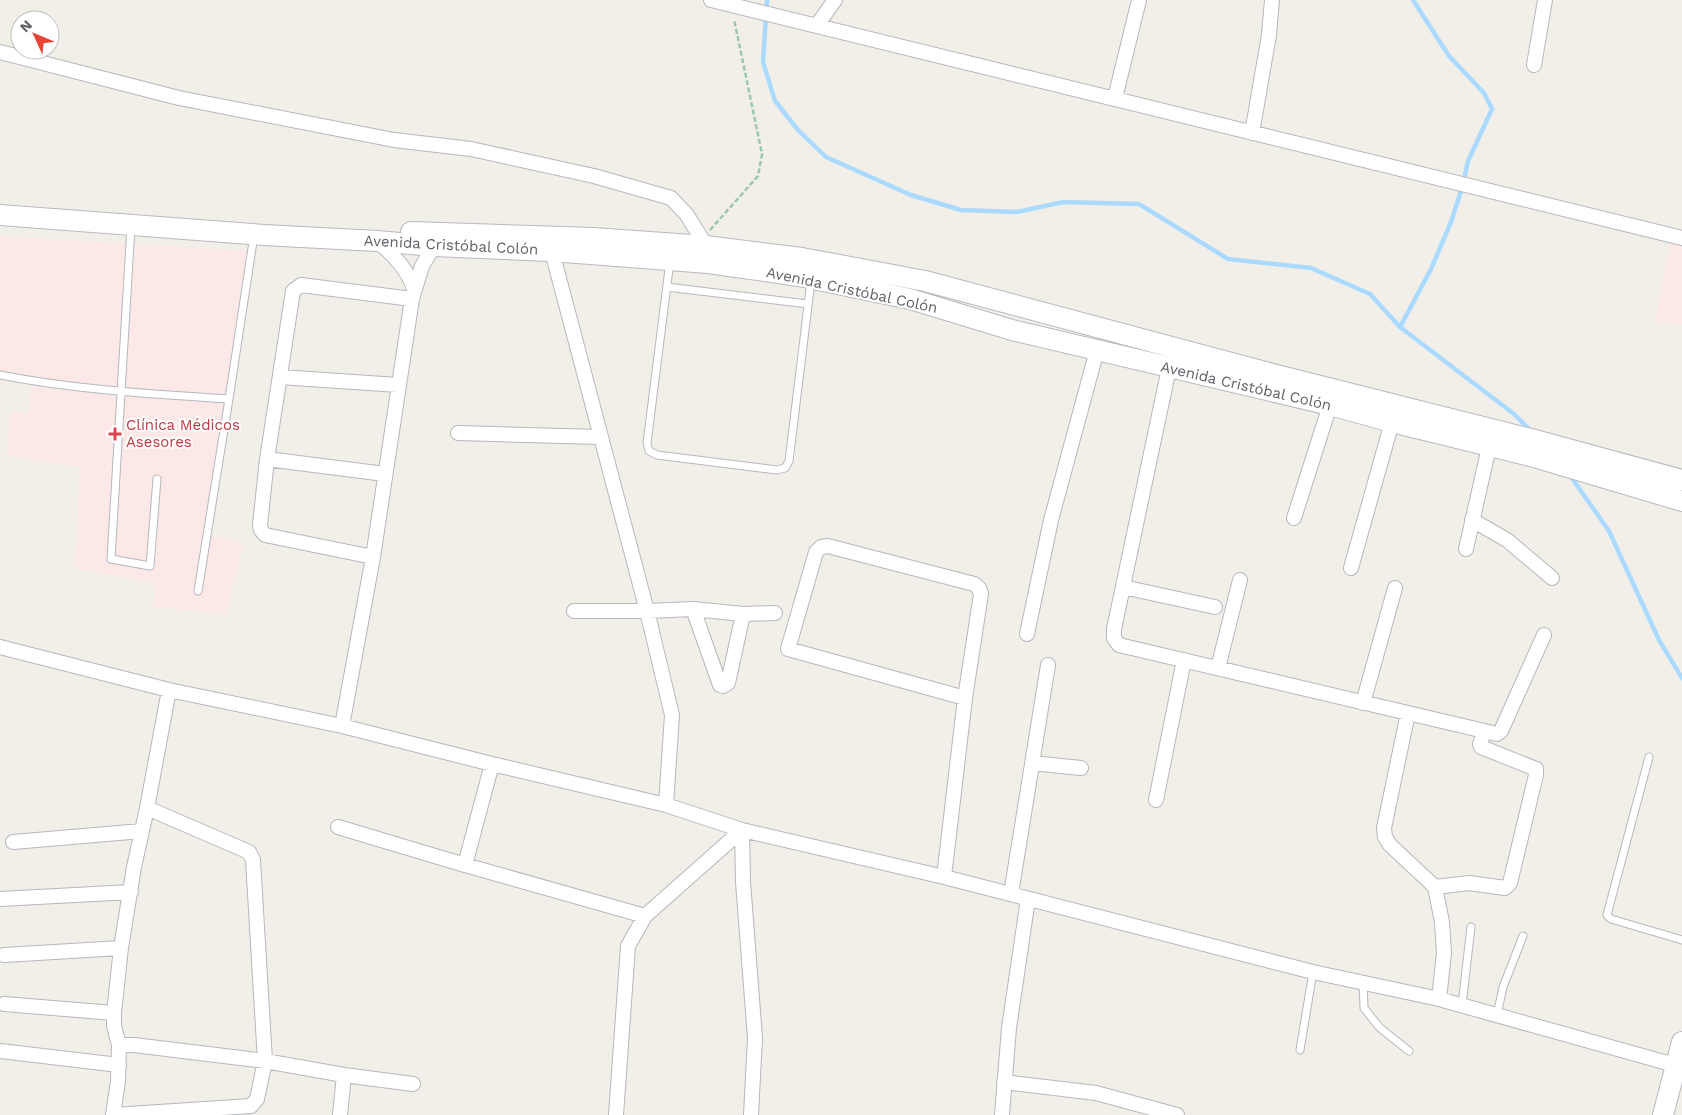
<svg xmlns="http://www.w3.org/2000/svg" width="1682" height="1115" viewBox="0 0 1682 1115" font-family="'Work Sans',sans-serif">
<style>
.medical{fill:#fce8e6}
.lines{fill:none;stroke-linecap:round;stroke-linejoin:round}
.stream{stroke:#aadaff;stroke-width:4.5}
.lane-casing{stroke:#b5b8bc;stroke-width:9}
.street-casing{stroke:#b5b8bc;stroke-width:16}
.secondary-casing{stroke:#b6babf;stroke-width:22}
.path{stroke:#9cc7a9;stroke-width:2.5;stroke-dasharray:5 2.5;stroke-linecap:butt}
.lane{stroke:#fff;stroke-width:7}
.street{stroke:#fff;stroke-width:14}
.secondary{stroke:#fff;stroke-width:20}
.health-dot{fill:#e0444e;stroke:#fff;stroke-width:2}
.labels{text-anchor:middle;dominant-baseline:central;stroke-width:4;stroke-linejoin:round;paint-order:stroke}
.street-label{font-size:15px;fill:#5f6368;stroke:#fff}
.health-label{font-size:15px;fill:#be3a42;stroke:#fff;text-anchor:start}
</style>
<rect width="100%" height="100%" fill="#f1efe8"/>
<path class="medical" d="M0,236L248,251L208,535L243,544L226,614L153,607L156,583L75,568L80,467L7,455L10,412H30L31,384L0,381Z
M1672,236L1682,238V324L1655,323Z"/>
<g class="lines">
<path class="stream" d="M767,0L763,62L775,101L798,130L826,157L911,195L961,210L1017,212L1063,202L1139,204L1228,259L1311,268L1370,294L1400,327L1514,414L1531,431
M1400,327L1431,269L1451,222L1462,188L1468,161L1492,109L1484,93L1449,56L1413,0
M1569,474L1609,531L1659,640L1682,678"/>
<g class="lane-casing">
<path id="lane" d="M131,227L111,559L150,566L157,479
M670,261L647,443L649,451L657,455L777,470L785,468L789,461L811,281
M667,287L808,304
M0,375C76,390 153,394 229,399
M198,591L229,399L254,235
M1649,757L1607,915L1611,919L1682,940
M1363,983L1364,1008L1379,1027L1409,1051
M1462,1005L1471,927
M1497,1015L1503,987L1523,936
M1300,1050L1313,972"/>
</g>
<g class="street-casing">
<path id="street" d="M711,0L1682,238
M817,25L835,0
M0,52L179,98L394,140L471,149L594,176L671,198L687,215L706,246
M1534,65L1545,0
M1115,98L1139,0
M1252,133L1269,35L1272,0
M377,241C393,254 408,269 414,289
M550,244L647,611L672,715L666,805
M1169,368L1114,629V638L1119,645L1408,713L1384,828L1385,837L1390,845L1435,887L1442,922L1444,953L1439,999
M280,377L398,385
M458,433L600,437
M267,459L385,474
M1294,518L1330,405
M1472,520L1507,540L1552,578
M1466,549L1489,447
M373,557L265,535L261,530L260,525L267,459L293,291L301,285L412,299
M1351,568L1392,422
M1123,587L1215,607
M693,609L720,685L723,686L728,683L743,614
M574,611H647L693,609L743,614L775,613
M1027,634L1051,520L1097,350
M0,647L169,690L342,726L492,764L666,805L742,830L944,877L1313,972L1439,999L1682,1067
M1218,668L1240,580
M169,690L147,808L249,852L253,860L265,1061L257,1099L251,1106L113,1115L118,1081L119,1045H134L265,1061L344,1075L413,1084
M1363,703L1395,588
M1408,713L1497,734L1501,731L1544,635
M342,726L373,557L412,299L422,266L434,246
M1032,763L1081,768
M492,764L465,865L645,916
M1156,800L1184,660
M338,827L465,865
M742,830L743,882L755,1038L751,1115
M13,842L142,831
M944,877L965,698L981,594L979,588L974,584L828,546L821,547L816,552L788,649L965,698
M1435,887L1469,883L1505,888L1510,883L1536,775V769L1481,747L1480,744L1484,732
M1011,894L1048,665
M0,899L131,892
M4,955L121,948
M4,1004L114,1013
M119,1045L114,1026V1013L121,948L134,867L147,808
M0,1051L119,1065
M1004,1082L1096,1093L1177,1115
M340,1115L344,1075
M616,1115L628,946L645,916L742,830
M1002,1115L1009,1028L1028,899"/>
</g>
<g class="secondary-casing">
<path id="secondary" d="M0,215L264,235L377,241L434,246L551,251L708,263L799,276L910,299L1012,330L1330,405L1392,422L1534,457L1682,501
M411,232L593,238L706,246L802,258L925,281L1284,377L1531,439L1682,480
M1663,1115L1682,1042"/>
</g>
<path class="path" d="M710,230L758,176L762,154L734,19"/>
<use href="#lane" class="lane"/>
<use href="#street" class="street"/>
<use href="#secondary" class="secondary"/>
</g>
<path class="health-dot" d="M112.5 426.5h5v5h5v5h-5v5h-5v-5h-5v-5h5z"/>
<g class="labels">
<g class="street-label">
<text transform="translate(451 245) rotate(3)">Avenida Cristóbal Colón</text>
<text transform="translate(852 290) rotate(12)">Avenida Cristóbal Colón</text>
<text transform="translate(1246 386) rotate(13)">Avenida Cristóbal Colón</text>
</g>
<g class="health-label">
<text x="126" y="425">Clínica Médicos<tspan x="126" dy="17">Asesores</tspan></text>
</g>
</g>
<g transform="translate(35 35) rotate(314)"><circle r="24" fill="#ffffff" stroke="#bfc1c3"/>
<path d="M0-4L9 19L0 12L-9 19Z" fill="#ea4335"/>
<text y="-8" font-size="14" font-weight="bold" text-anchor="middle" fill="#5f6368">N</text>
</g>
</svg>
